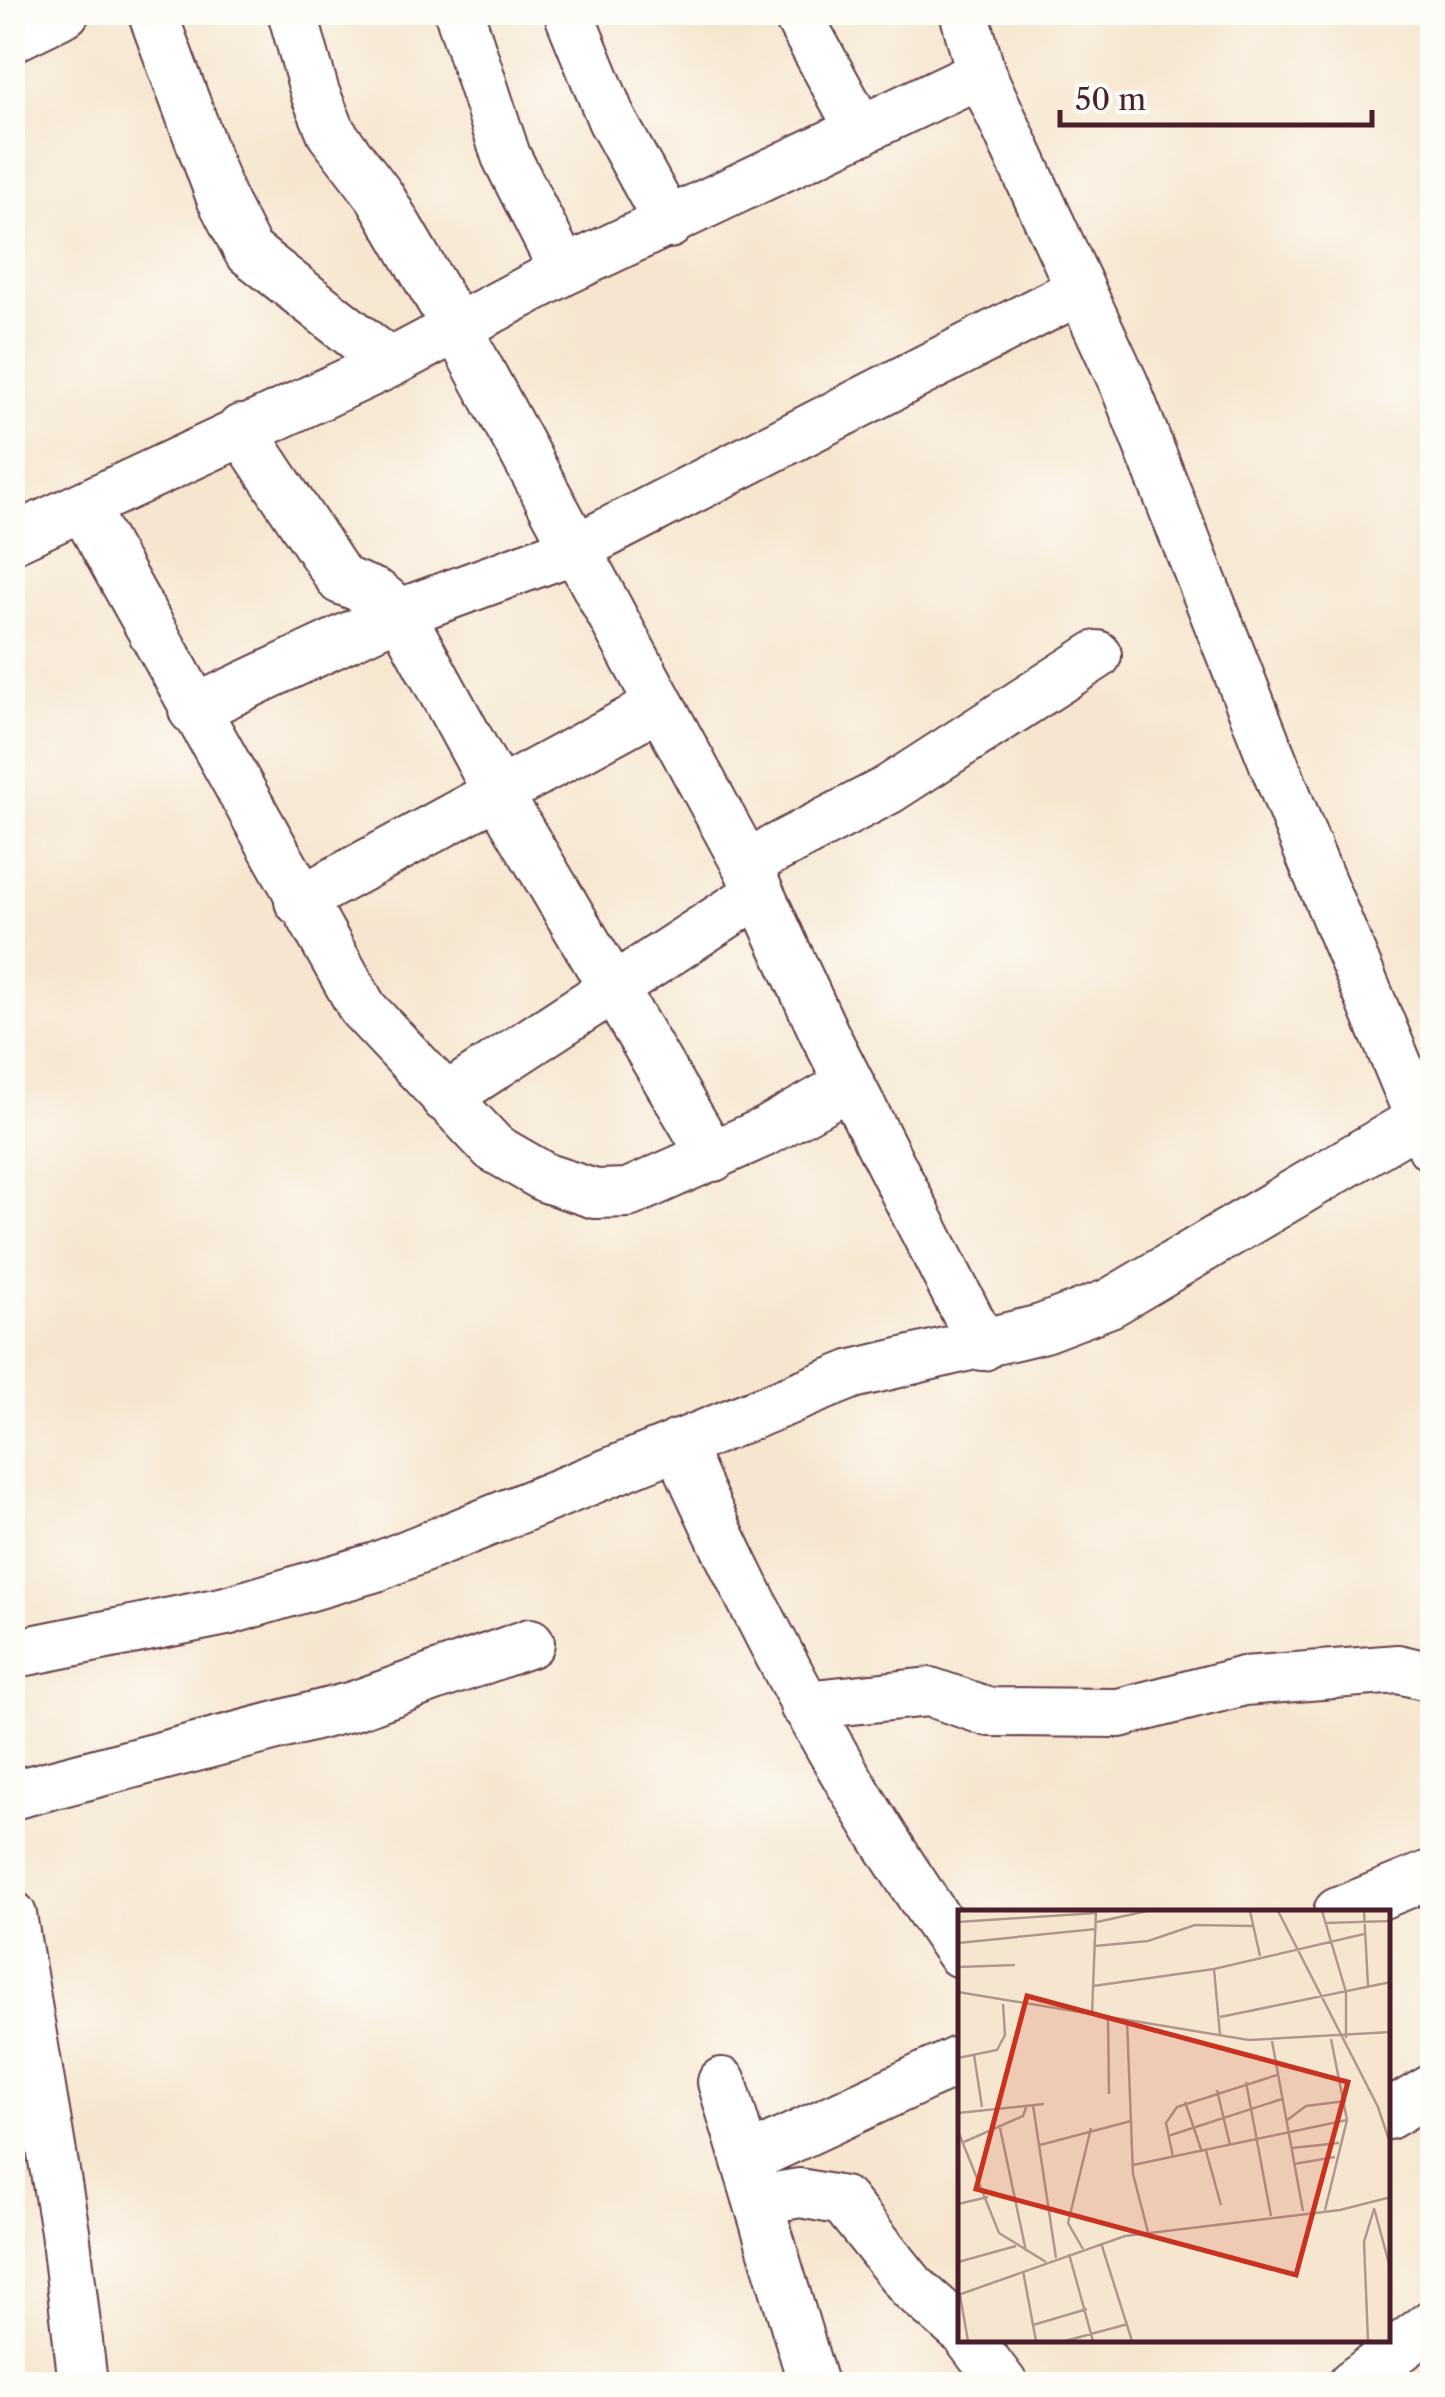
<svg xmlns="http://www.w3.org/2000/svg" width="1445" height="2397" viewBox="0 0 1445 2397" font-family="'Libre Caslon Text',serif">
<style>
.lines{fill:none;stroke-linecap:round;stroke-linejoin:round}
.minor-casing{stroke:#643d44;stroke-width:52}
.minor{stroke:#fff;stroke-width:48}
.inset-road{fill:none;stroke:#b1968d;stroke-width:2.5}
.view{fill:#c8321e;fill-opacity:0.15;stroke:#c8321e;stroke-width:5}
.inset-edge{fill:none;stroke:#4a1f2b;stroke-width:5}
</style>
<rect width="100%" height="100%" fill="#fdfcf7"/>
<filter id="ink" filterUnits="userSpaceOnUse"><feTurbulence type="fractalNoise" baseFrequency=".01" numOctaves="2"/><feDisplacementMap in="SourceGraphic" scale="20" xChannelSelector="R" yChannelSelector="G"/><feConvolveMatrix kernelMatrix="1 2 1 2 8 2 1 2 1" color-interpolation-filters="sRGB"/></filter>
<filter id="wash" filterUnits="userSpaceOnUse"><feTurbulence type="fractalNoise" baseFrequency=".0048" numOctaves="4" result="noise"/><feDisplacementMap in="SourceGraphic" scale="40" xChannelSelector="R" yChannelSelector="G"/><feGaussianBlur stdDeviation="2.25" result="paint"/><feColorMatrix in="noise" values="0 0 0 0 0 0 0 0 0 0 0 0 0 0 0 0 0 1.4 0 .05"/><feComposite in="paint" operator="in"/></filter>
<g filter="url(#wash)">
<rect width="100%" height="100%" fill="#f6e6cf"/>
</g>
<g filter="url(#ink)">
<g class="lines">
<g class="minor-casing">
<path id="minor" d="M152,12L221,198L248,251L390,363
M292,12L315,93L332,134L379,195L458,330L746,864L824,1033L983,1346
M459,12L506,156L564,271
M568,12L612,120L669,224
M796,12L861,131
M964,12L981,73L1124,384L1310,855L1432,1147
M12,38L65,12
M241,429L341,580L377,594L400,613L499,795L713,1157
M83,507L363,1009L494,1148L546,1178L595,1194L628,1193L767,1131L850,1084
M12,539L390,363L564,271L981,73
M193,710L400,613L575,549L1080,290
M746,864L888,790L1097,655
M299,901L660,705
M445,1098L759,893
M678,1444C757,1623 847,1793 960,1953
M12,1654L226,1611L376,1567L853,1374L1041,1329L1110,1303L1419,1120
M804,1705L930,1692L989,1712L1119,1713L1244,1681L1398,1669L1432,1677
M12,1795L353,1706L530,1643
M1338,1912L1432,1874
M12,1915L65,2231L83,2384
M722,2082L813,2384
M1388,2115L1432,2089
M747,2159L960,2060
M758,2200L800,2193L843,2201L912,2287L960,2329
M970,2340L1003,2384
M1352,2384L1432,2324"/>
</g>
<use href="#minor" class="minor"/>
</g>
</g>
<g transform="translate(958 1910)">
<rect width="432" height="432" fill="#f6e6cf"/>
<path class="inset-road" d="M292,1L302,46M320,1L420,197L433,236M364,1L388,82V128M406,1L410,76M0,12L138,3M139,12L189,1M367,13L433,11M0,33L138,19M137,36L190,31L237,15L295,16M0,57L57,55M256,59L262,125M135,76L256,59L406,24M0,82L291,130L433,122M134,105L138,1M150,107L151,184M262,107L433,72M169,110L175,264L190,322M314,131L345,301M16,145L24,197M0,148L39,140L47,125L45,94M288,172L313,306M259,180L272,235M227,192L244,242M75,195L98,348M0,203L86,194M328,211L348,196L388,191M42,218L68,341M0,221L41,323L88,352M210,226L324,189M6,232L65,206L69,195M82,235L173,211M334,238L381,233M248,241L263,295M215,247L208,213L219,197L319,165M336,254L377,247M175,255L389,210M0,294L30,287M416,298L433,361M367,300L389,210L373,129M143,333L174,431M125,339L110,313L133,218M111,344L135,431M0,352L58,336M65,361L78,431M0,385L167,326L382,300L433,287M2,385L10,431M75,415L129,399M107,431L170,414M410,431L406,332L416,299"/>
<path class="view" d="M69,86L390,172L338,365L18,279Z"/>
<rect width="432" height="432" class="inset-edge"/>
</g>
<rect width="1445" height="2397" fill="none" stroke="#fdfcf7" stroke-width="50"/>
<path d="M1060 110v15h312v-15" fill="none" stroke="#4a1f2b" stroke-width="5"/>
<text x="1075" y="110" font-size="30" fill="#4a1f2b" stroke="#fdfcf7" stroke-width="8" paint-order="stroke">50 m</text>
</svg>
